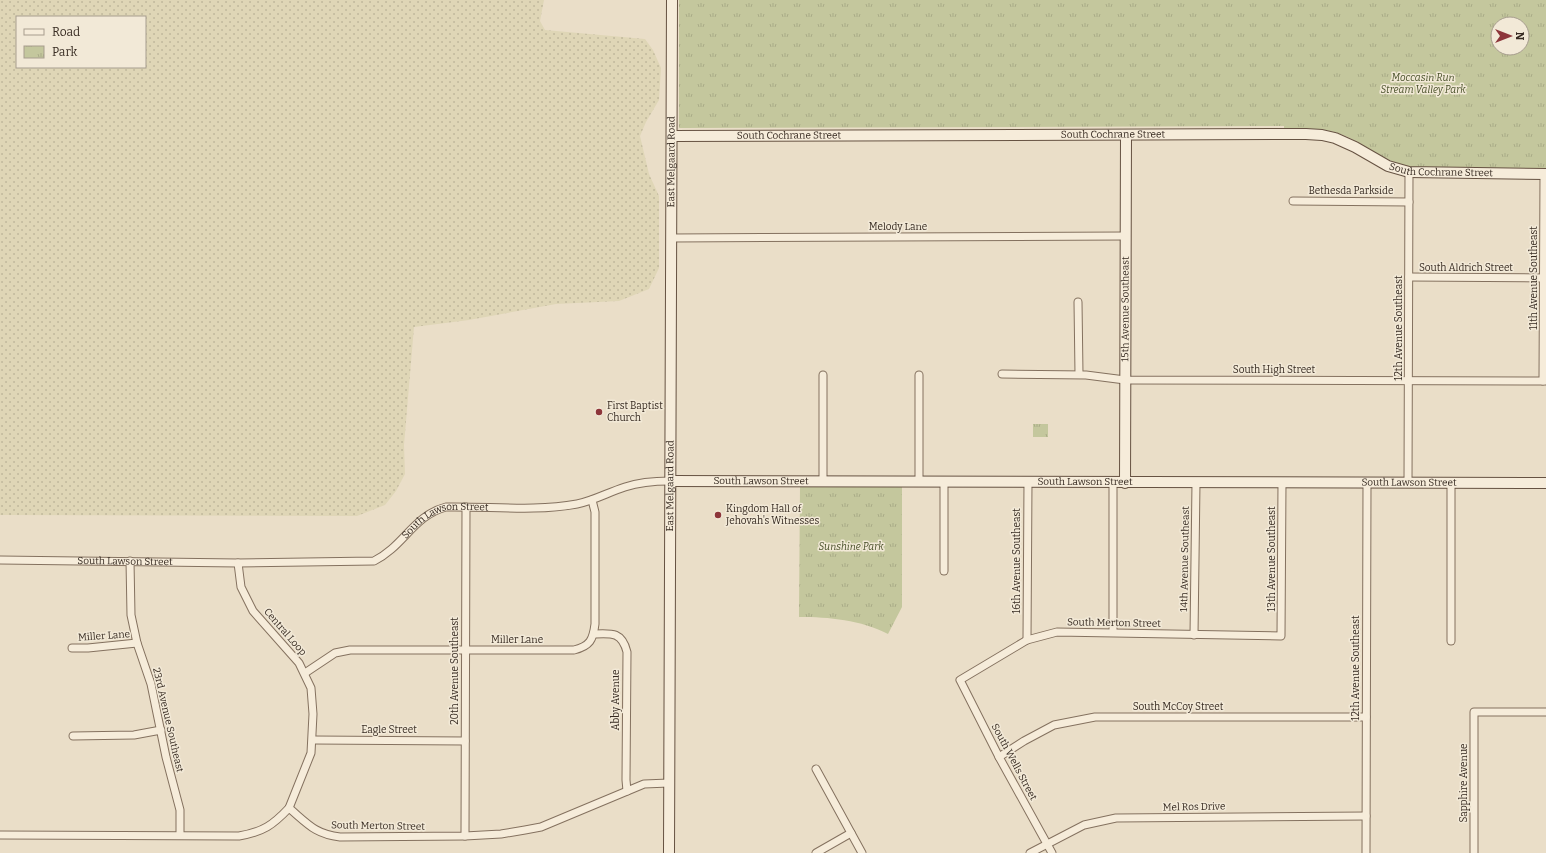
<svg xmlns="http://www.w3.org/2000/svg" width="1546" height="853" viewBox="0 0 1546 853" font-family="Bitter,serif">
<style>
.farmland{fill:url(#farmland-dots);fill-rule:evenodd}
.park{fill:url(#park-tufts);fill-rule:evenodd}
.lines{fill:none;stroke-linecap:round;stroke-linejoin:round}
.street-casing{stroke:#84715f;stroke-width:9}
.secondary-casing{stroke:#665242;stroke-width:12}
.street{stroke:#f6ecda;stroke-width:7}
.secondary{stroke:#f6ecda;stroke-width:10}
.poi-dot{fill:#8d353a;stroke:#f2e9d7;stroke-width:1.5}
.labels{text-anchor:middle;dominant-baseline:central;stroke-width:3;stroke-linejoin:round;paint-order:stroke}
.park-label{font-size:10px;font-style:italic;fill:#485029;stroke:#f2e9d7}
.street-label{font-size:10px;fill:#362a21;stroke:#f2e9d7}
.poi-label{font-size:10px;fill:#362a21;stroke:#f2e9d7;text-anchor:start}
</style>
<defs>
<pattern id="farmland-dots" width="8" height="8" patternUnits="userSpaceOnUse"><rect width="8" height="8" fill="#dfd6b6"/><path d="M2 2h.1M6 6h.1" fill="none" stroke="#c0b89c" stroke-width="1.8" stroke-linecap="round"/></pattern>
<pattern id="park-tufts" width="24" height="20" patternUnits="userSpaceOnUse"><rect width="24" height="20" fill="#c4c79d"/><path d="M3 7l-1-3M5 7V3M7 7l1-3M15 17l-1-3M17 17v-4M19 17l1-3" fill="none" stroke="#a9ab87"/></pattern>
</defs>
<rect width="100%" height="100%" fill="#eadec8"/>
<path class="farmland" d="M0,0H544L540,21L545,30L645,39L653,50L661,68L659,100L646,122L640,136L649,174L659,196V268L649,289L619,301L556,304L469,320L414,327L404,445L405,474L396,491L385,505L357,516L0,515ZM17,17H145V67H17Z"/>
<path class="park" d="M679,0H1546V169L1410,167C1385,162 1366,144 1343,135C1324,127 1304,129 1284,129V126L679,128ZM1498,24H1522V48H1498Z
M1033,424H1048V437H1033Z
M800,487H902V607L888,634C861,620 829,617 799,617Z"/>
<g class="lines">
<g class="street-casing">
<g id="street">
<path d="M1293,201L1409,202"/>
<path d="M671,238L1125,236"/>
<path d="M1409,277L1546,278"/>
<path d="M1078,302L1079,374"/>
<path d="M1002,374L1086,375L1125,380L1546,381"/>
<path d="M823,375V482"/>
<path d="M1543,381L1544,174"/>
<path d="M919,482V375"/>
<path d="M944,482V571"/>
<path d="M1113,482V632"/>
<path d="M1408,483L1409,172"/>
<path id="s1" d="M0,560L238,563L374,561C403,547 414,515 446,507C489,506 534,512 577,504C593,501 609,492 625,487C640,482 655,481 670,481"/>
<path d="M130,561L131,615L137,643L151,684L166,757L180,810V835"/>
<path d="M238,563L241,587L253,611L299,663L311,688L313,714L311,753L289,808"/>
<path d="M594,634C612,633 622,632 627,652L626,780L627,791"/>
<path d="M1194,635L1196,483"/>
<path d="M1027,640L1028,482"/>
<path d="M1451,641V483"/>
<path d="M72,648H88L137,643"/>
<path d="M305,673L335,653L350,650H574C590,646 593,640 595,624V512L592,500"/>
<path d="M73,736L134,735L161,730"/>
<path d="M313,740L465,741"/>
<path d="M999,757L1024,741L1054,725L1095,717H1366"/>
<path d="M816,769L862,853"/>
<path d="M0,835L239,836C263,832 273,825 289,808C308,824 315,834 340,837L465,836L501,834L525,830L541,827L644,784L669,783"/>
<path d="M465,836L466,507"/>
<path d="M816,853L851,833"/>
<path d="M1030,853L1084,825L1116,818L1366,816"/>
<path d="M1052,853L999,757L960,680L1027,640L1057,632L1281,636L1282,483"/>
<path d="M1366,853L1367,483"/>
<path d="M1474,853V712H1546"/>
</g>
</g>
<g class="secondary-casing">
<g id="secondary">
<path id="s2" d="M672,136L1306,134L1322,135L1335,138L1355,147L1388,166L1409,172L1546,174"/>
<path id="s3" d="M670,481L1546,483"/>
<path id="s4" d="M1125,483L1126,135"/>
<path id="s5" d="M669,853L672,0"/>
</g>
</g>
<use href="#street" class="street"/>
<use href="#secondary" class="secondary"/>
</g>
<g class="poi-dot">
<circle cx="599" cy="412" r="4"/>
<circle cx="718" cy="515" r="4"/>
</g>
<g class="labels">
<g class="park-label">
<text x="1423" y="78">Moccasin Run<tspan x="1423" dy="12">Stream Valley Park</tspan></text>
<text x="851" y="547">Sunshine Park</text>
</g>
<g class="street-label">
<text stroke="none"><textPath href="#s2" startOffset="441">South Cochrane Street</textPath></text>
<text stroke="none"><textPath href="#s2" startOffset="117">South Cochrane Street</textPath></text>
<text stroke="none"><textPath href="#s5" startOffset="691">East Melgaard Road</textPath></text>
<text stroke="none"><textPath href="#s2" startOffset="777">South Cochrane Street</textPath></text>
<text x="1351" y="191">Bethesda Parkside</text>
<text x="898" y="227">Melody Lane</text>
<text x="1466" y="268">South Aldrich Street</text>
<text transform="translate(1534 278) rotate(-90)">11th Avenue Southeast</text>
<text stroke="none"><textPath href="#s4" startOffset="174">15th Avenue Southeast</textPath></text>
<text transform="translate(1399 328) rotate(-90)">12th Avenue Southeast</text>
<text x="1274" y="370">South High Street</text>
<text stroke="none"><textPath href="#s3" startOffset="91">South Lawson Street</textPath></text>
<text stroke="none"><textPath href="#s3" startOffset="415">South Lawson Street</textPath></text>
<text stroke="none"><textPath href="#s3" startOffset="739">South Lawson Street</textPath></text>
<text stroke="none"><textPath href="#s5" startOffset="367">East Melgaard Road</textPath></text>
<text stroke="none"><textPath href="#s1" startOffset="460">South Lawson Street</textPath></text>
<text transform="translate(1185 559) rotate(-89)">14th Avenue Southeast</text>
<text transform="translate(1272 559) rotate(-90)">13th Avenue Southeast</text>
<text stroke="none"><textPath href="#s1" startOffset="125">South Lawson Street</textPath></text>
<text transform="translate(1017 561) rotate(-90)">16th Avenue Southeast</text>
<text transform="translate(1114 623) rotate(1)">South Merton Street</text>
<text transform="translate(285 632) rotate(49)">Central Loop</text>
<text transform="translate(104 636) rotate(-4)">Miller Lane</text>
<text x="517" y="640">Miller Lane</text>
<text transform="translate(1356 668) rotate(-90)">12th Avenue Southeast</text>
<text transform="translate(455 671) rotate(-90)">20th Avenue Southeast</text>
<text transform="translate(616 700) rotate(-90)">Abby Avenue</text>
<text x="1178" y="707">South McCoy Street</text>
<text transform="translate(168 720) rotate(77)">23rd Avenue Southeast</text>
<text x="389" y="730">Eagle Street</text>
<text transform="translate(1014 762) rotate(62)">South Wells Street</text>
<text transform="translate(1464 783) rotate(-90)">Sapphire Avenue</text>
<text transform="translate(1194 807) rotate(-1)">Mel Ros Drive</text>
<text transform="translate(378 826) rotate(1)">South Merton Street</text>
</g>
<g class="poi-label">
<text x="607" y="406">First Baptist<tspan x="607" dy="12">Church</tspan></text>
<text x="726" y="509">Kingdom Hall of<tspan x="726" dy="12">Jehovah's Witnesses</tspan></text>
</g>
</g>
<rect x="16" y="16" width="130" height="52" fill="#f2e9d7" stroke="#a79d8e"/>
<rect x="24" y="29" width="20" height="6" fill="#f6ecda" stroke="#a79d8e"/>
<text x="52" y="36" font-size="12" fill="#362a21">Road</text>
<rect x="24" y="46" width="20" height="12" fill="url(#park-tufts)" stroke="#a79d8e"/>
<text x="52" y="56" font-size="12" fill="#362a21">Park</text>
<g transform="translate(1510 36) rotate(90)"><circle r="19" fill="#f2e9d7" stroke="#a79d8e"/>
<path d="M0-3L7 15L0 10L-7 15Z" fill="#8d353a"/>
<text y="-6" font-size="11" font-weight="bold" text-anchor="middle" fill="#362a21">N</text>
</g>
</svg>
